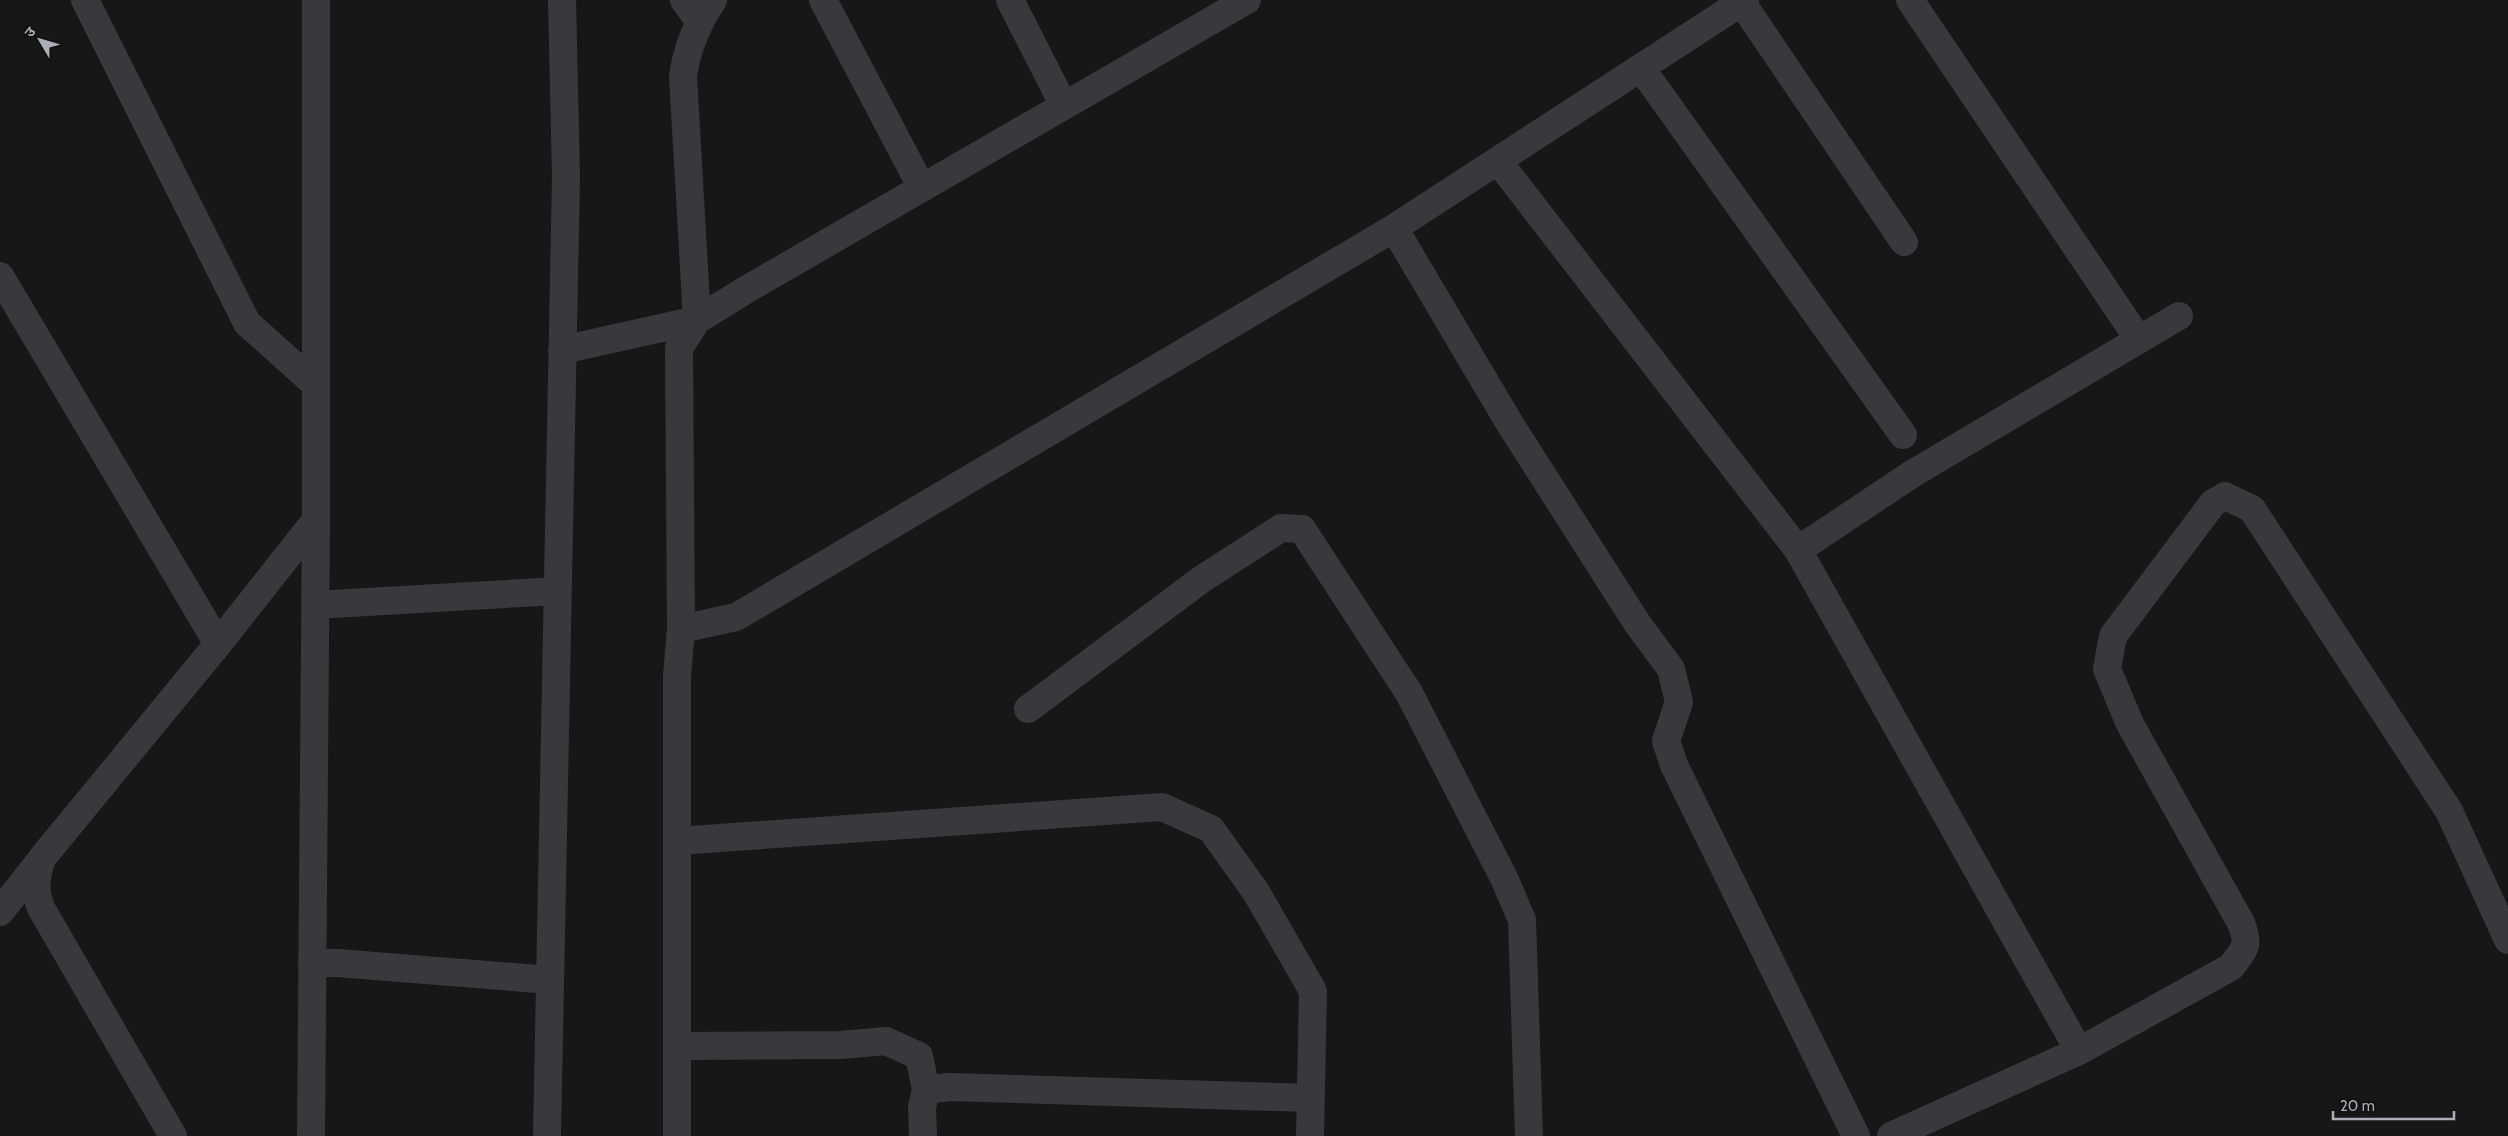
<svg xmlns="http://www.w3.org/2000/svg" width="2508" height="1136" viewBox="0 0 2508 1136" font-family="Cabin,'Noto Sans Devanagari',sans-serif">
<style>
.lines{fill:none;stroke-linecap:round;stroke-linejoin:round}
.minor{stroke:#38393d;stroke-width:28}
</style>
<rect width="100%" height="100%" fill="#171718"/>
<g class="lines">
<path class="minor" d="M85,0L247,323L314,383
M684,0L699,21
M823,0L922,188
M1010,0L1064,106
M1910,0L2139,340
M1742,3L1904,242
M1641,68L1903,435
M1498,161L1798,550L2079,1051
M1394,228L1510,424L1637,623L1671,669L1679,702L1666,741L1674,765L1856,1136
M0,276L218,644
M562,350L697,320L683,76C687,47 697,24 713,0
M1798,550L1912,474L2179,316
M315,605L557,591
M681,629L679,348L697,320L749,288L1247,0
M1028,709L1202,579L1281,528L1302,529L1409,693L1504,878L1522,920L1529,1136
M677,841L1162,807L1211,829L1256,892L1313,991L1310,1136
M0,912L40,861
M312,961L550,980
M677,1046L841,1045L886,1041L919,1056L926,1090L922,1107L923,1136
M926,1090L949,1087L1309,1098
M173,1136L41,908C34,890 36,876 42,858L218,644L316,520
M311,1136L316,520V0
M547,1136L566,177L562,0
M677,1136V676L681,629L736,617L1394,228L1745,0
M1891,1136L2079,1051L2231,967C2245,948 2250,946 2241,923L2130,724L2107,669L2113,636L2213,503L2225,496L2252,509L2449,811L2508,940"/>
</g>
<g transform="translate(40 40) rotate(308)" stroke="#121213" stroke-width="4" paint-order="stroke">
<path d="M0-4L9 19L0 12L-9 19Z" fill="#aaaeb7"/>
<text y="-8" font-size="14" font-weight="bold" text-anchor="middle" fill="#aaaeb7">उ</text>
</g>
<path d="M2333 1111v8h121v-8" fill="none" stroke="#aaaeb7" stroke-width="2.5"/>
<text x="2340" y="1111" font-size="15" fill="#aaaeb7" stroke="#121213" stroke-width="4" paint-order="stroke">20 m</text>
</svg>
